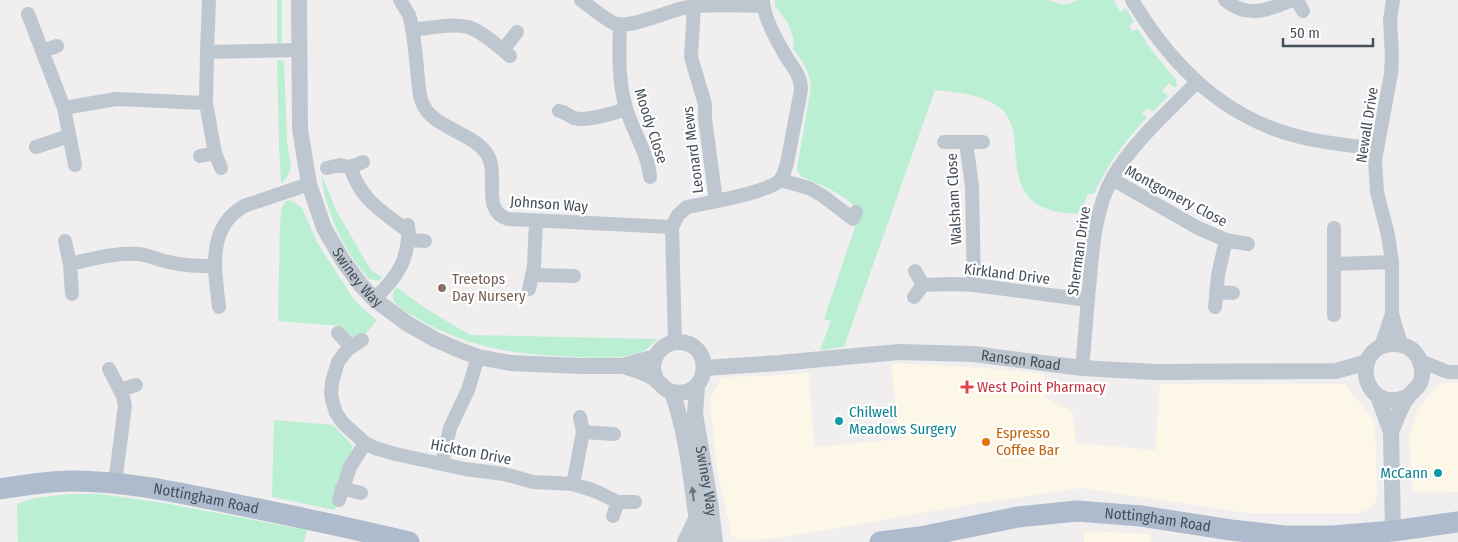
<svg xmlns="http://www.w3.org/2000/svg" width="1458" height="542" viewBox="0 0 1458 542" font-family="'Fira Sans Condensed',sans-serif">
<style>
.commercial{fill:#fcf7e6}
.green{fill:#bbefd3}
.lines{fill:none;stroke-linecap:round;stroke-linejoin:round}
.minor{stroke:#bec7d0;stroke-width:14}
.tertiary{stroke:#bec7d0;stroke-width:16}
.primary{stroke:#adbbcd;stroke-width:21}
.oneway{fill:#6a747e}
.education-dot{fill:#8d6e63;stroke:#fff;stroke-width:2}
.health-dot{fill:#e0444e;stroke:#fff;stroke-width:2}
.culture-dot{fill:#0f9aa8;stroke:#fff;stroke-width:2}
.food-dot{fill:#e8710a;stroke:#fff;stroke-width:2}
.labels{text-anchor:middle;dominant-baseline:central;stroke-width:4.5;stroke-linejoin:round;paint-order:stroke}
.street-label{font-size:15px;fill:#46505b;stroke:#fff}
.education-label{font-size:15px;fill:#785e54;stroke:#fff;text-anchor:start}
.health-label{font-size:15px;fill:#be3a42;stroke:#fff;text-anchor:start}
.culture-label{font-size:15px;fill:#0d838f;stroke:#fff;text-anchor:start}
.food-label{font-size:15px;fill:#c56008;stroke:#fff;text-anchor:start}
</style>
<rect width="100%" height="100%" fill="#f0eeee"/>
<path class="commercial" d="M891,363L973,367L1044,374L1046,398L1073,412L1076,443L1155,450L1160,384H1345L1375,422L1377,494L1375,503L1368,510L1359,513H1246L1081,488L974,504L779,538L740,541L732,536L731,534L716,464L710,399L722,377L767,376L809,373L814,447L899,439Z
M1439,383H1458V492L1413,493L1409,436L1417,410Z
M1084,531L1151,534V542H1084Z"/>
<path class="green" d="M277,0H282V43L277,44Z
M775,0H1048L1060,4H1069L1077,0H1114L1120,12L1126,8L1134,22L1129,26L1132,31L1138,29L1150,48L1176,80L1177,85L1176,88L1169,83L1162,91L1168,96L1153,112L1147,108L1142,113L1147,117C1124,143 1108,163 1094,194H1088L1083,206L1077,214C1068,213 1058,213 1050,210C1014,198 1018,170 1014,138C1013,127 1009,115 1000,108C981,93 957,93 935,90L844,347L820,350L831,321L824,319L860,212C845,194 822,185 800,176L797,169L811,87C809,71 803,61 793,49C797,37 785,15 775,7Z
M277,60H282L284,62L287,141L291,168L286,179L281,183L279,144Z
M321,173L336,210L371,270L382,277L379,281L369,279C343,250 325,211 321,173Z
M288,200L292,201L302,208L317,242L353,298L361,307L377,320C374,323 367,333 364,336C355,342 344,335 340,326L278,321L280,223L282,207L285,202Z
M396,287L425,308L470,335L658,339C651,345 645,352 636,354C618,359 594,358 575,357C514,354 469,349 415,317C408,313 390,304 393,294C393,291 395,289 396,287Z
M274,420L333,425L353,446L335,510L272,497Z
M70,494H99L164,503L307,530L304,542H18L17,504L35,498Z"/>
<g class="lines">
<path class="minor" d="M400,0L409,15L411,22C415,41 416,60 418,79C419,87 419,95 422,102C431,128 473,132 487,154C500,174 480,211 508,219L672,227
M581,0C591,7 605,20 616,24C630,28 667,12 683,8C705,3 739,6 763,6
M1132,0C1165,55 1208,103 1269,127C1302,141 1341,144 1376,149
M1225,0C1248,19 1268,10 1292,0
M1297,0L1303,11
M694,6L691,57L705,104V119L716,201
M28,14L64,108L75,165
M620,24C619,53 618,81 626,108C633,132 648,153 650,177
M412,30C430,28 451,23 468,27C482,31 499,47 510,56
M503,50L517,32
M42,51L57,46
M207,52L209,0
M64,108L116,99L206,103
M559,111C566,112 568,116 574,118C588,122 613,113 626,109
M944,142H983
M966,142L972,186L974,285
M36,147L69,136
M200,156L215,153
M350,167C363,203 381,210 409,232
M221,168L215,153L206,103L207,52L299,50
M327,168L340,165L350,167L363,162
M1112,179L1198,228L1226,240L1248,244
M780,180L809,188L823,196L853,219L856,212
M1334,228V315
M409,240L425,241
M65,241L70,264L72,294
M70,264C92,259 116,252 139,254C149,255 158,260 169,262C184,266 199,266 215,266
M1334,264L1392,262
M533,275L574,276
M923,285L952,284L974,285L1088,300
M529,289L534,266L536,221
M1216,292L1233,293
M914,297L923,285L915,271
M374,299C398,277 410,258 408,225
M219,307C215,271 206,228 244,206L309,184
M1215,307L1218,275L1226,240
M1392,314L1401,344
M338,333L351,347
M362,340L347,350L338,362L332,382L331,394L333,403L336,413L343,423L365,443L375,448L395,454L465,469L504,474L533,482L573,484L595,491L618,502H635
M675,342L672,227L678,215L687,207C706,203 766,193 779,181C784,176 785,170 787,163L801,90C801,76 794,69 787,58C778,43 763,17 763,0
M1381,346L1392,314V262L1388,235L1377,192L1375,160L1391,74L1392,56L1390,20L1393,0
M1420,361L1448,372H1458
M1082,368C1085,338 1087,307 1090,277C1093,243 1096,207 1113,177C1134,141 1167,113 1196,83
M109,369L123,396L125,406L115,483
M120,390L136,385
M583,432L614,434
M442,464L450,428L468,390L478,357
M573,484L583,432L580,417
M342,488L361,493
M339,500L350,467L365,443
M613,516L618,502"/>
<g class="tertiary">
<path id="s1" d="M299,0L300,129L309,184L324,228L342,259L360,284L374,299L408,324L436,340L462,351L478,357L510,363L581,366H623L655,357"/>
<path d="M623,366C633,369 646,372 655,379C661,383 664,391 673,392C710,400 716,341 677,342C663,343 653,355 653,368C653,371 655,375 656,379"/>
<path id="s2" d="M704,368L779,363L899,352L973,354L1082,368L1155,372L1336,371L1367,362"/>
<path id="s3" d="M697,386L695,414L710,501L715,542"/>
<path d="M672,392C689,441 692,492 700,542"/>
<path d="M1378,396L1391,432L1393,531"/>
<path d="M1391,432C1395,423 1401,405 1407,398C1413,389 1420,389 1422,376C1423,367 1419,355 1411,349C1403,344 1395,343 1386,345C1353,353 1363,404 1396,400C1400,400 1403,398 1407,397"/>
<path d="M685,542L696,519"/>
</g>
<g class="primary">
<path id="s4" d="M0,489C24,485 48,481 72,481C127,481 181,493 234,504C293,516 351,528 409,542"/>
<path id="s5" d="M880,542L920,537L1018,517L1077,511L1141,516L1231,530L1284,536H1332L1393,531L1458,522"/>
</g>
</g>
<defs><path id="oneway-solid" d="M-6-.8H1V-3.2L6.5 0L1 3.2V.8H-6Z" transform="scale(1.25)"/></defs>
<use class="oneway" href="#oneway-solid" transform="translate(693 494) rotate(-97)"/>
<circle class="education-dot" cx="442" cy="288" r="5"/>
<path class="health-dot" d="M964.5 379.5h5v5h5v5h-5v5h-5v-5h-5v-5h5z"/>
<g class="culture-dot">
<circle cx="839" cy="421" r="5"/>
<circle cx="1438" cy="473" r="5"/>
</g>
<circle class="food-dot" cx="986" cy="442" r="5"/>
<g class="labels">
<g class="street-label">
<text transform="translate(1367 125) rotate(-81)">Newall Drive</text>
<text transform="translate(651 126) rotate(72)">Moody Close</text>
<text transform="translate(693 150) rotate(-97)">Leonard Mews</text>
<text transform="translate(1176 196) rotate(28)">Montgomery Close</text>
<text transform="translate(954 199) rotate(-93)">Walsham Close</text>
<text transform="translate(549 204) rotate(4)">Johnson Way</text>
<text transform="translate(1079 251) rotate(-82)">Sherman Drive</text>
<text transform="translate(1007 274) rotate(7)">Kirkland Drive</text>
<text stroke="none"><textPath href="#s1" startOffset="291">Swiney Way</textPath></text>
<text stroke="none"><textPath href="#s2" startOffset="318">Ranson Road</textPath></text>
<text transform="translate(471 452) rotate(11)">Hickton Drive</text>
<text stroke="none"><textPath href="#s3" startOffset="96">Swiney Way</textPath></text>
<text stroke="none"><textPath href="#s4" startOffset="208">Nottingham Road</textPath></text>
<text stroke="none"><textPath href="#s5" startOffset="281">Nottingham Road</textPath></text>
</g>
<g class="education-label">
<text x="452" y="279">Treetops<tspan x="452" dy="17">Day Nursery</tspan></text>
</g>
<g class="health-label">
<text x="977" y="387">West Point Pharmacy</text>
</g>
<g class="culture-label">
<text x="849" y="412">Chilwell<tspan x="849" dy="17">Meadows Surgery</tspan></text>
<text x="1428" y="473" text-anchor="end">McCann</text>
</g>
<g class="food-label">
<text x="996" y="433">Espresso<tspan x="996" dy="17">Coffee Bar</tspan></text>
</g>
</g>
<path d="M1283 38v8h90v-8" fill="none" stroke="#46505b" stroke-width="2.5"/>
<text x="1290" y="38" font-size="15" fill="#46505b" stroke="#ffffff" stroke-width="4" paint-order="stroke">50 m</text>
</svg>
